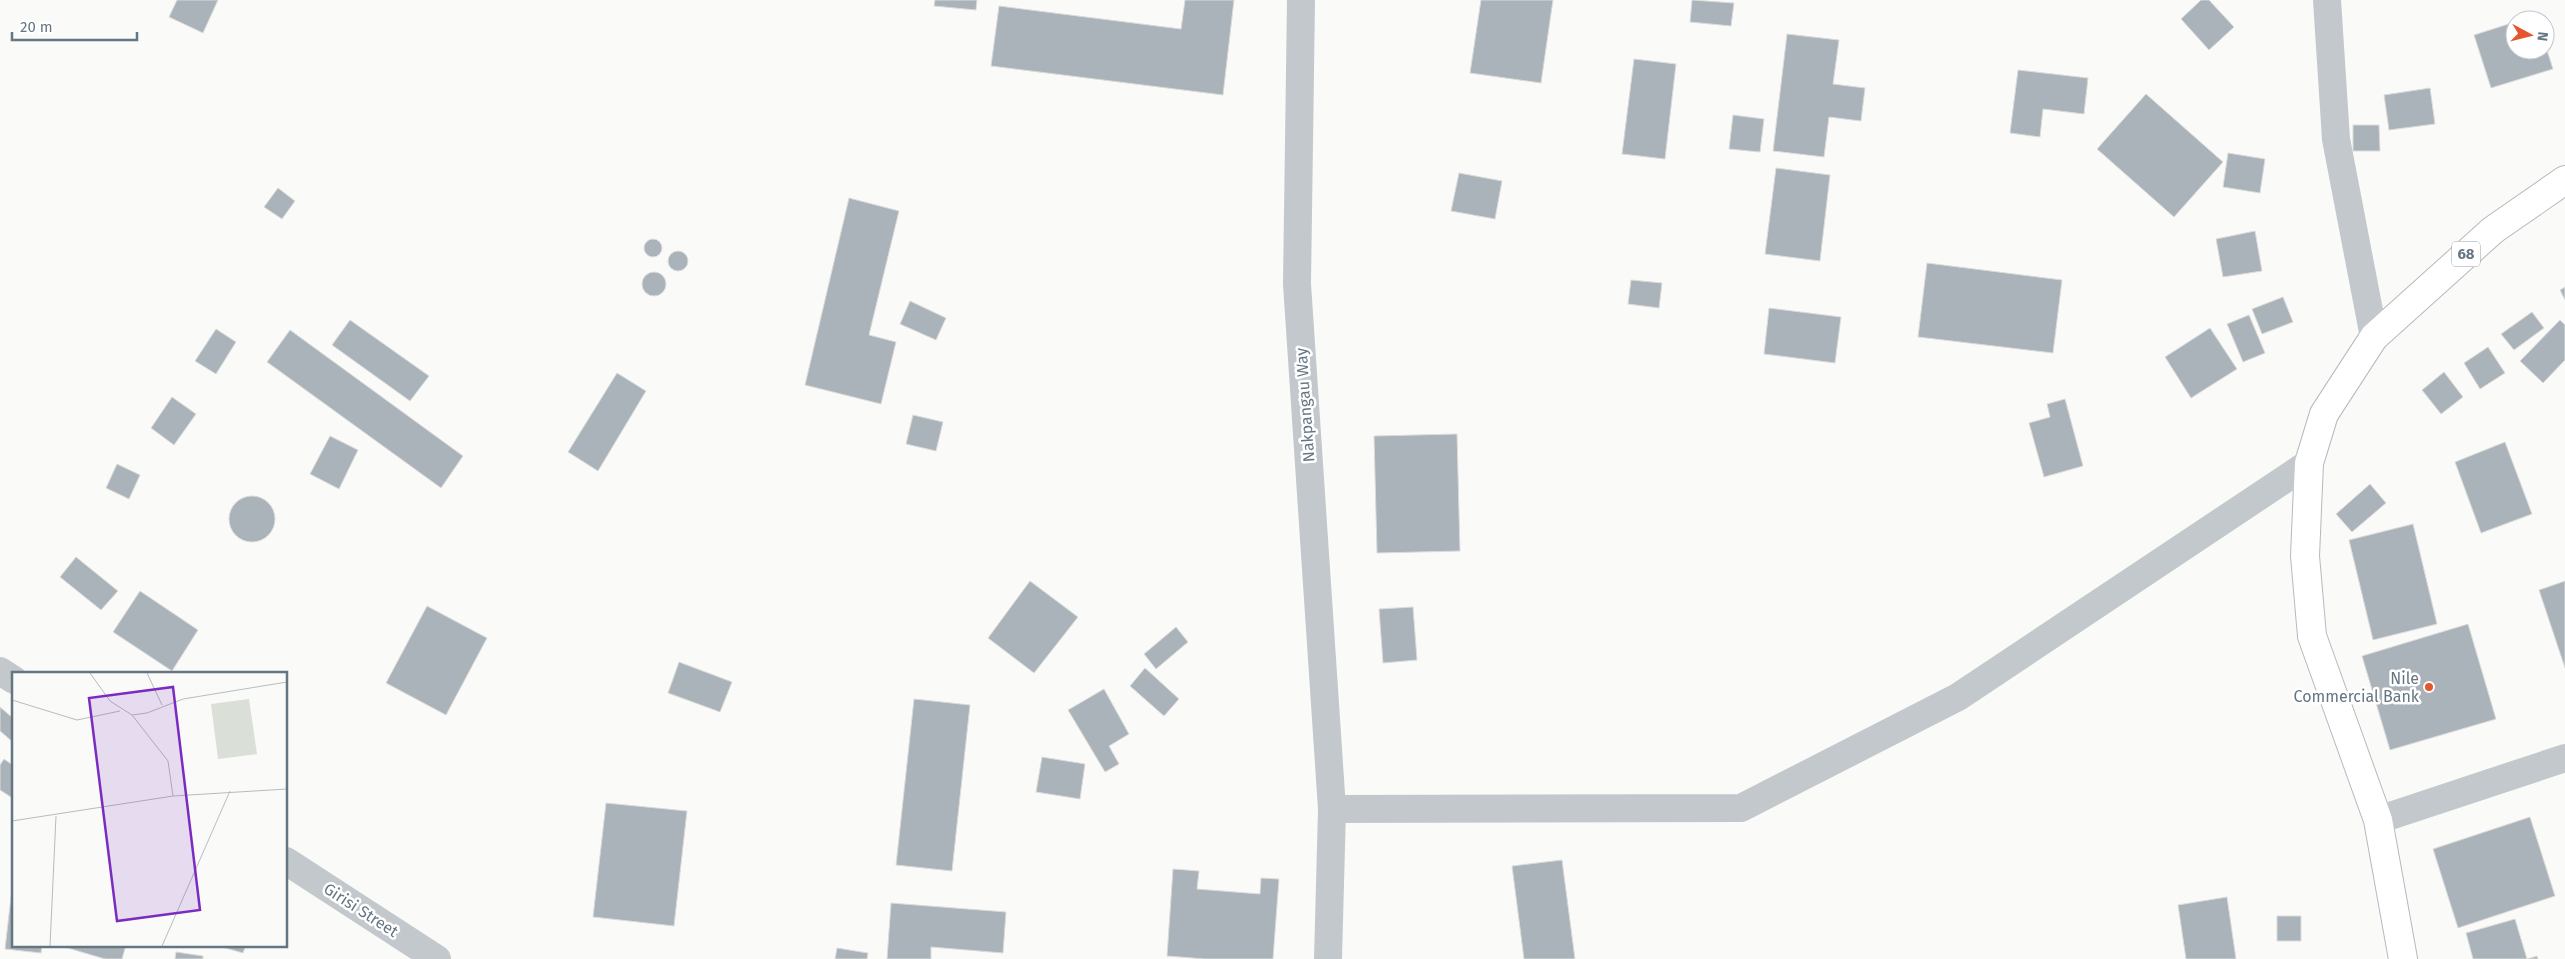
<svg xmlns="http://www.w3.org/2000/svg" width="2565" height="959" viewBox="0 0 2565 959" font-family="'Fira Sans',sans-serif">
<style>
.building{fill:#aab3b9;stroke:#dcdcda}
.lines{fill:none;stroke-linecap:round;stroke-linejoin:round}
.primary-casing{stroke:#b5babe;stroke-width:30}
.minor{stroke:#c3c8cc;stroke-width:28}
.tertiary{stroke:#c3c8cc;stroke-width:28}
.primary{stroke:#fff;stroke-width:28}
.poi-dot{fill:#e4572e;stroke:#fff;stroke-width:2}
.labels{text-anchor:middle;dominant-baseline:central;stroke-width:5;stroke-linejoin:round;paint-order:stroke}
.shield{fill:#fff;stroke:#939fa8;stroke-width:1}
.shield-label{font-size:15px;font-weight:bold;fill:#657683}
.street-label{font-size:16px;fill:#657683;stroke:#fff}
.poi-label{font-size:16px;fill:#657683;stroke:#fff;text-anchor:end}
.inset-road{fill:none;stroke:#b5bdc2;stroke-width:1}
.view{fill:#7b2cbf;fill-opacity:0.15;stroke:#7b2cbf;stroke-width:2.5}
.inset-edge{fill:none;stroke:#657683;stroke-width:2.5}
</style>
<rect width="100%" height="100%" fill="#fafaf8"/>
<path class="building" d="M177,0H218L203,33L169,17Z
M935,0H977L976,10L934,6Z
M1185,0H1234L1223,95L991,66L999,6L1181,29Z
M1481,0H1553L1541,83L1470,73Z
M1692,0L1734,3L1731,26L1690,22Z
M2201,0H2209L2234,27L2209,50L2181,19Z
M2536,15L2538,20H2522Z
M2515,22V50H2545V44L2553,69L2491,88L2474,35Z
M1787,34L1839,40L1833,84L1865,88L1861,121L1829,117L1824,157L1773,151Z
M1634,59L1676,64L1665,159L1622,154Z
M2018,70L2088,78L2084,114L2043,109L2040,137L2010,133Z
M2430,88L2435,124L2389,130L2384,95Z
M2146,94L2223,162L2174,217L2097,149Z
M1733,115L1764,119L1760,152L1729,149Z
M2353,125H2379L2380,151H2353Z
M2228,153L2265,159L2260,193L2223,187Z
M1776,168L1830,175L1820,261L1765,254Z
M1459,173L1502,181L1495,219L1451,211Z
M278,188L295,201L282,219L264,207Z
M849,198L899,211L869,335L896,342L881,404L805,385Z
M2255,231L2262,271L2223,277L2216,239Z
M644 248a9 9 0 1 1 18 0a9 9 0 1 1-18 0Z
M668 261a10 10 0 1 1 20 0a10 10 0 1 1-20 0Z
M1927,263L2062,280L2053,353L1918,337Z
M642 284a12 12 0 1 1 24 0a12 12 0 1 1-24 0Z
M1631,280L1662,283L1659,308L1628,304Z
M2565,287V300L2560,290Z
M2283,297L2293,322L2262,334L2252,309Z
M910,301L946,318L936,340L900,324Z
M1769,308L1841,317L1835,363L1764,354Z
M2532,312L2544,328L2514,350L2501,334Z
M2249,315L2265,353L2243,362L2227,324Z
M350,320L429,376L410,401L332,345Z
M2560,320L2565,325V360L2543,383L2520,361Z
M2210,328L2237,369L2191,398L2165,357Z
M216,329L236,342L216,374L195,361Z
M290,330L463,456L441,488L267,362Z
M2488,347L2505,373L2480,389L2464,363Z
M2444,372L2463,397L2441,414L2422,390Z
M617,373L646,391L598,471L568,452Z
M172,397L196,414L174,445L151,428Z
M2065,399L2083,466L2044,477L2029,423L2050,417L2047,404Z
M913,415L943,422L936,451L906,444Z
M1457,434L1460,551L1377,553L1374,436Z
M330,436L358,450L339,489L310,474Z
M2505,442L2532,514L2481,533L2455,462Z
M117,464L140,475L129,499L106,488Z
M2370,484L2386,503L2352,532L2336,514Z
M229 519a23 23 0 1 1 46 0a23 23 0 1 1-46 0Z
M2413,524L2437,624L2373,640L2349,540Z
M76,557L118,591L101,610L60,577Z
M1030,581L1078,617L1034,673L988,638Z
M2565,581V668L2539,590Z
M140,591L198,630L172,671L113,632Z
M427,606L487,638L446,715L386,683Z
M1413,607L1417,660L1383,663L1379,609Z
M2468,624L2496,719L2390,750L2362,656Z
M1176,627L1188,642L1156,669L1144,654Z
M679,662L732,682L720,712L668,693Z
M1145,668L1179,699L1164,716L1130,686Z
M1104,689L1129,734L1109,746L1119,764L1105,772L1068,710Z
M914,699L970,705L952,871L896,865Z
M0,707L14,719V743L0,731Z
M1042,757L1085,764L1080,799L1036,792Z
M4,759L14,766V799L0,790V765Z
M606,803L687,811L674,926L593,917Z
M2530,817L2555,896L2458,928L2433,849Z
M1562,860L1575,959H1524L1512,866Z
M1173,869L1199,871L1197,889L1260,894L1261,878L1279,879L1273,959H1205L1167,956Z
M11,897H14V945H42L41,953L5,949Z
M2227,897L2236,959H2186L2178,905Z
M891,903L1006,912L1003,953L931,947V959H887Z
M2277,916H2301V941H2277Z
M2515,919L2527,959L2537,956L2538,959H2473L2466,933Z
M126,945L122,959H105L61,946Z
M215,945H246L243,953Z
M837,948L868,953L867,959H835Z
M176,952L203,956V959H175Z"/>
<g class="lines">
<g class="primary-casing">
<path id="primary" d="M2403,959L2378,820L2312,636L2305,556L2309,463L2324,414L2374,337L2493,230L2565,180"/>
</g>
<path class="minor" d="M2327,0L2336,139L2374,337
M0,671L14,680
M1332,809L1741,808L1958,697L2309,463
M2378,820L2565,758
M286,861L437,959"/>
<path class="tertiary" d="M1301,0L1297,284L1332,809L1328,959"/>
<use href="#primary" class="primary"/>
</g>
<circle class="poi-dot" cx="2429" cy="687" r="5"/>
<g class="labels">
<rect class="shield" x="2452" y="241.5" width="28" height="25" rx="4"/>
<g class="shield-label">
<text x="2466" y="254">68</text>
</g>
<g class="street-label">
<text transform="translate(1305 405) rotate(-94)">Nakpangau Way</text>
<text transform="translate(361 910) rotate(33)">Girisi Street</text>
</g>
<g class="poi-label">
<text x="2419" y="678">Nile<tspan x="2419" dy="18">Commercial Bank</tspan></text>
</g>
</g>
<g transform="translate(12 672)">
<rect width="275" height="275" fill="#fafaf8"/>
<path d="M237,27L245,82L206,87L199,32Z" fill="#dadfd7"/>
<path class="inset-road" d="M78,1L98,29L120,43L135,41L171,27L275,10M135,1L150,33M0,28L65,48L108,39M120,43L156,89L161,124M0,149L161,124L275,117M38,274L44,144M150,274L218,119"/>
<path class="view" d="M161,15L188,238L105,249L77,26Z"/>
<rect width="275" height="275" class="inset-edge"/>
</g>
<g transform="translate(2530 35) rotate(97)"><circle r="24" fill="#ffffff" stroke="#c1c8cd"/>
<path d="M0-4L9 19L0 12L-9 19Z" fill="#e4572e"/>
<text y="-8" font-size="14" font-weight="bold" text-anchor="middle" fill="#657683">N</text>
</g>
<path d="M12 32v8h125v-8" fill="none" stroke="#657683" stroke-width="2.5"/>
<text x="20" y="32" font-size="15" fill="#657683" stroke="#ffffff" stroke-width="4" paint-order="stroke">20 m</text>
</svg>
